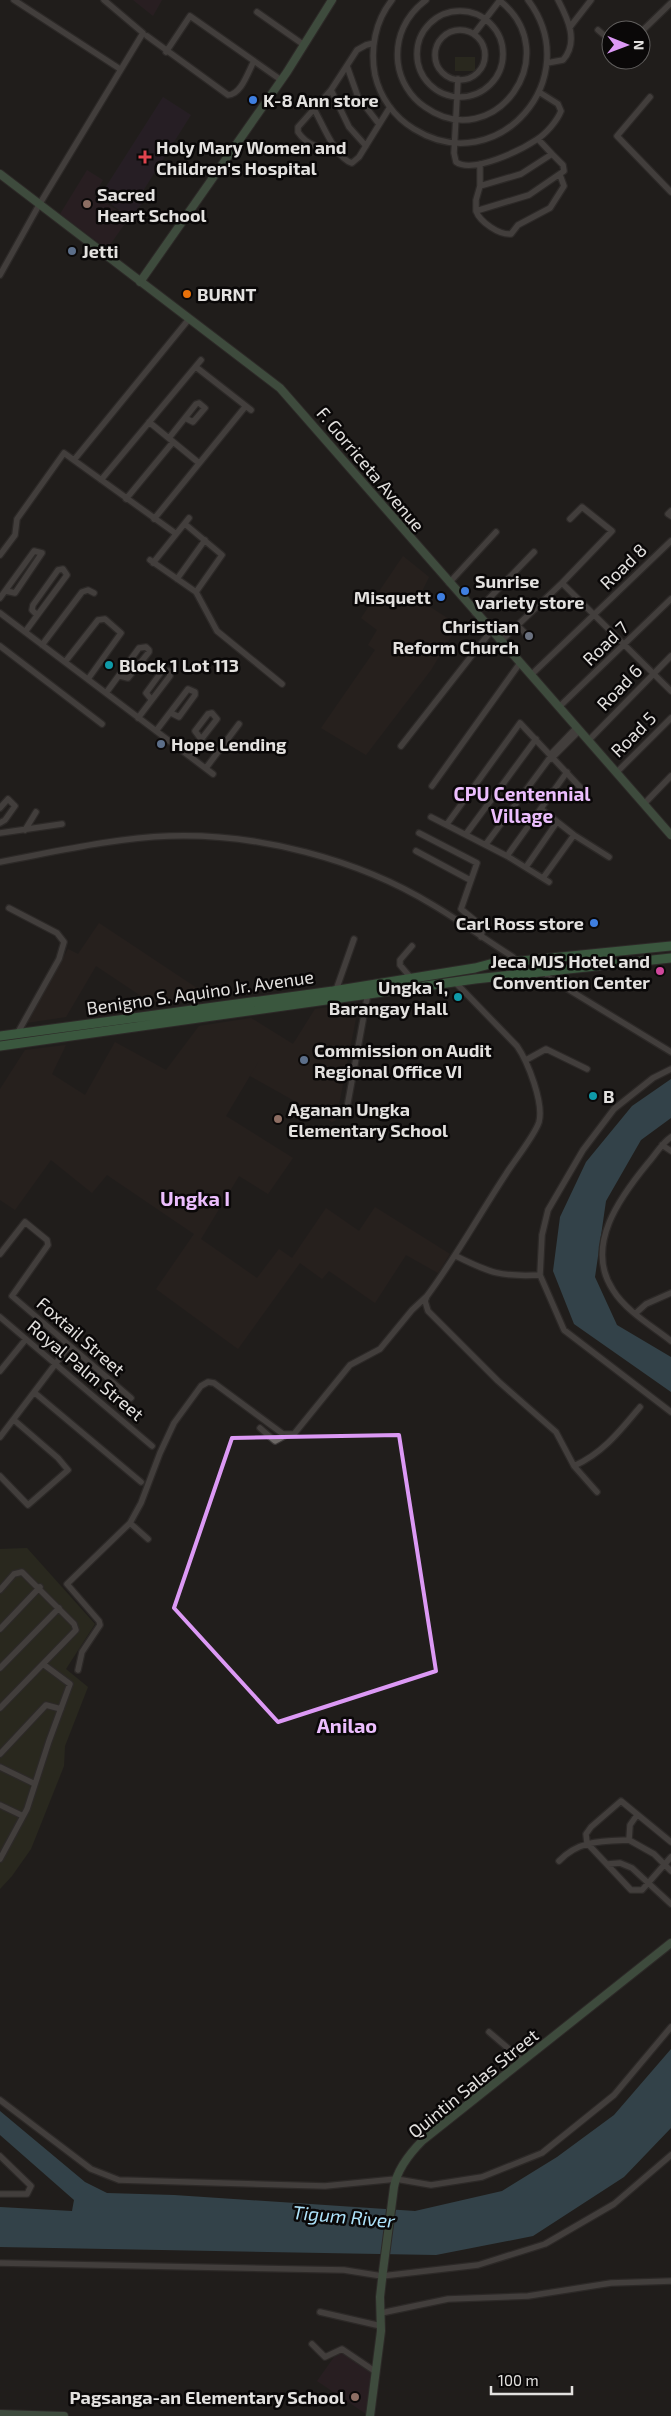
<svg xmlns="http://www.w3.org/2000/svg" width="671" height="2416" viewBox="0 0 671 2416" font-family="'Exo 2',sans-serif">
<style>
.built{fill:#2e2420}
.education{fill:#312029}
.medical{fill:#2d212f}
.green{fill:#333622}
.water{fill:#4a7080}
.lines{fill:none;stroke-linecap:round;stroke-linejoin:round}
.street-casing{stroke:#3b3837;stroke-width:8}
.secondary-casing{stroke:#3b3837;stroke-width:10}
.primary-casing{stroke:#3b3837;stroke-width:11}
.street{stroke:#6b6764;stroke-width:5.5}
.secondary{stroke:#628366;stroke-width:8}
.primary{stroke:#599e68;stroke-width:9}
.marked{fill:none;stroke:#dc99f5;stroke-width:4;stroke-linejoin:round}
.shop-dot{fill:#3f7fe0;stroke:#0a0808;stroke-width:2}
.health-dot{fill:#e0444e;stroke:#0a0808;stroke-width:2}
.education-dot{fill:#8d6e63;stroke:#0a0808;stroke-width:2}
.service-dot{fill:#5c6f8a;stroke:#0a0808;stroke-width:2}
.food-dot{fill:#e8710a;stroke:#0a0808;stroke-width:2}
.worship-dot{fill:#6b7280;stroke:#0a0808;stroke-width:2}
.culture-dot{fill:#0f9aa8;stroke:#0a0808;stroke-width:2}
.hotel-dot{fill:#d1479c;stroke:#0a0808;stroke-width:2}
.labels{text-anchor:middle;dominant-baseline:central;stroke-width:5;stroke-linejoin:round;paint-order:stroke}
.poi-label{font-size:18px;font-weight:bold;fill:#e3e1df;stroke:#0a0808;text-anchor:start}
.street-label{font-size:18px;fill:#e3e1df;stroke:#0a0808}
.neighbourhood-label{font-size:19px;font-weight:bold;fill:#ecbefe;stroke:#0a0808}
.water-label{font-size:19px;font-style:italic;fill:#aee3fb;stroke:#0a0808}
.quarter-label{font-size:20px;font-weight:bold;fill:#ecbefe;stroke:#0a0808}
</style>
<rect width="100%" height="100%" fill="#211e1c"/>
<path class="built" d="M403,556L429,577L418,599L458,625L431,670L366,755L321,728L375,650L368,645L377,630L361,618Z
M99,923L212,998L150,1002L96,966L66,1017L26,1023L68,949L78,954Z
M359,1003L336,1120L332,1122L250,1076L260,1059L226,1116L293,1158L268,1194L239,1176L201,1239L257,1278L279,1249L292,1258L326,1208L359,1231L375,1207L450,1254L438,1273L406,1255L375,1303L329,1271L322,1279L300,1263L238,1349L156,1289L194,1234L107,1175L92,1193L51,1160L15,1210L0,1200V1089L25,1050L66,1045L52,1074L85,1095L115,1042L166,1070L199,1026L251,1018L293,1044L315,1009Z"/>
<path class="education" d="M133,0H162L153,16Z
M87,170L103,180L94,195L129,218L107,249L60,214Z
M339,2350L372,2372L366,2414L317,2381Z"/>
<path class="medical" d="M163,97L191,115L143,191L149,195L130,218L100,196Z"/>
<path class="green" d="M455,57H475V71H455Z
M27,1548L95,1624L66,1669L88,1687L65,1746L64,1766L31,1849L12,1876L0,1889V1549Z"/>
<path class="water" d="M671,1079V1118L641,1140L606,1201L595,1277L617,1325L671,1357V1392L574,1324L553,1271L560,1217L586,1162L632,1106Z
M671,2049V2128L624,2177L533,2236L436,2255L0,2247V2207L72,2211L74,2200L0,2135V2111L85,2182L107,2193L174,2195L415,2211L502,2191L557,2157L614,2115Z"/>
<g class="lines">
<g class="street-casing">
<path id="street" d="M14,0L120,69
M392,0C375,21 370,49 375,75C380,97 394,117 414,129C498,181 587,78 528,0
M426,0C406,15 395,37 398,63C400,80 410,97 425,107C494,156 568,54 499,0
M417 54a43 43 0 1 1 86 0a43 43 0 1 1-86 0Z
M257,12L304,45
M570,27L591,0
M598,30L611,41
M435 55a25 25 0 1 1 50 0a25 25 0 1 1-50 0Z
M641,32L671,3
M474,34L500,0
M147,36L228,95C241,95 248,72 254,61
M166,52L190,16L281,80
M547,63L563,60C579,42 568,19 558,0
M347,66L358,97L379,124
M458,79L454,153L456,162C473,174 521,150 536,140C546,134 557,121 561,111L558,104L539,92
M331,90L349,127L366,146
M650,97L617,136L671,192
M314,109C322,123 336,159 352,163L359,157L390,107
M334,146C321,151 306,144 298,132V127L331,90L357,50L366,45L374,43
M480,164V186L521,174L552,154L538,139
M480,186L476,200V211L529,195L564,171L563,165L552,154
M476,211C480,222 499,235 511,234L518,225L550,208L564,186L560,175
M0,275L39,205L143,33L104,0
M196,367L251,410
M149,422L199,463
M169,438L196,404L199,403L205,408L193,422L185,418
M74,460L189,319
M101,480L201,360
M126,499L173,442
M671,511L668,514L671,516
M154,519L245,407
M185,524L222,555L196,592
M0,555L15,535L17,519L64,453L175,533
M150,560L196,592L217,631L282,684
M153,563L189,518
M177,579L205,540
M449,583L496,532
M562,583L671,691
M0,598L34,551L42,553L15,593L6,591
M0,613L213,774
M475,613L534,552
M517,625L530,638
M25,632L67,575L63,569L58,570L33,605L32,610L37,615
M501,641L562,583L612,531L582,507L570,519
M42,645L82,592L88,590L94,593
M0,646L102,724
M65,662L98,620L105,619L121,633L88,679
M531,675L671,541
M106,693L139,648L146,647L149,650V652L128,678L120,676
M559,707L671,599
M138,718L170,676L169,671H162L146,693L151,699
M156,731L188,689L195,692V695L179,717L171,713
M589,740L671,656
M401,746L491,631
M189,755L217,719L212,713L208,714L195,731L201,739
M551,759L580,730
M206,768L239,724
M617,772L671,718
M432,786L520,663
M644,804L671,776
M0,808L8,799L15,806L5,820L0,823
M541,809L574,835L609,857
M431,817L507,856L549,882
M447,824L520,723L580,787
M25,830L36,812
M0,833L62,824
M419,833L477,863L461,909L483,927L481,937
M466,834L536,739
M486,844L549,759L551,754L577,727
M416,851L470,880
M507,856L567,772
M0,862C54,852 114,838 169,836C257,833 358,859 433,905C460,921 486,940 513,957L514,961
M526,867L557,822
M543,878L574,835
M9,908L57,933L64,942L59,959L17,1034
M546,972L548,977L671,1052
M411,978L400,965V960L412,946
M455,982L517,1046C528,1062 544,1103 539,1122C535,1135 514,1161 506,1174C479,1215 456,1257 427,1296L425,1301L428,1311L498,1381L556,1432L574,1466L597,1492
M336,990L354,939
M526,1060L546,1049L587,1069
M671,1069L653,1078L614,1109L583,1150L548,1210L542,1235L540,1275L564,1330L671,1412
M346,1113L368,993
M671,1137C661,1144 656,1154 648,1163C620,1197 584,1246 613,1290C626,1311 652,1326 671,1341
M662,1145L671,1151
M0,1254L25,1222L47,1240L48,1245L12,1296L131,1398
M456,1256C490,1273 501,1277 540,1275
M636,1313L646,1304L671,1293
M0,1317L152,1446
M0,1371L26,1339
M35,1393L141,1482
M260,1428L275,1441L286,1435
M0,1437L69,1346
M574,1466C603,1453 620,1431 640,1407
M0,1476L28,1505L68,1470L58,1458L14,1420
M130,1523L148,1539
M0,1590L14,1574L22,1572L74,1624L76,1630L0,1708
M0,1629L40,1587
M0,1668L59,1608
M78,1670L82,1652L100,1625L99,1621L67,1584L130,1523L141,1503L160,1453L174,1423L201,1386L208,1382L214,1383L283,1434H294L350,1365L380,1349L412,1310L427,1296
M0,1754L46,1705L61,1709
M0,1767L35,1784
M0,1805L23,1816
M637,1815L630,1825L629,1840L654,1854L671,1871
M671,1842L621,1801L591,1827L586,1834L587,1843L631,1890H642L671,1857
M0,1859L27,1809L49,1741L70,1684L43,1664
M559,1861C579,1840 602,1841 629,1840
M608,1864L620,1863L632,1868L671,1904
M489,2032L523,2061
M0,2100L91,2169L119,2180L325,2186L396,2179L431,2185L482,2177L542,2153L614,2095L671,2027
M0,2156L31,2186L27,2194H0
M0,2263L344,2270L382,2276L478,2265L545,2244L614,2204L671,2155
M320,2312L381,2326
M381,2313L448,2299L528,2296L611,2283L671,2281
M312,2344L325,2357L342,2349L376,2372"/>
</g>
<g class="secondary-casing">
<path id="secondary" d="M0,174L280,388L671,835
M140,282L287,72L332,0
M0,2414L64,2416
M370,2416L381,2331L380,2297L383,2271L394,2187C397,2170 411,2152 423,2140L671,1943"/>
</g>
<g class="primary-casing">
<path id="primary" d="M0,1036L333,991L475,968L490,964L671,946
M0,1046L475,979L671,958"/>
</g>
<use href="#street" class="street"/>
<use href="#secondary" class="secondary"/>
<use href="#primary" class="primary"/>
</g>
<path d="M0 0H671V2416H0ZM399,1435L436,1671L278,1722L174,1608L232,1438Z" fill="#211e1c" fill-opacity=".55" fill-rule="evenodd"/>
<path class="marked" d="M399,1435L436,1671L278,1722L174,1608L232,1438Z"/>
<g class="shop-dot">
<circle cx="253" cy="100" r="5"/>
<circle cx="465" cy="591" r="5"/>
<circle cx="441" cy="597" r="5"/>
<circle cx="594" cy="923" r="5"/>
</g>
<path class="health-dot" d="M142.5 149.5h5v5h5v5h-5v5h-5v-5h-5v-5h5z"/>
<g class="education-dot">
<circle cx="87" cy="204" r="5"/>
<circle cx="278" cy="1119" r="5"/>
<circle cx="355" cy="2397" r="5"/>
</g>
<g class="service-dot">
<circle cx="72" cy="251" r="5"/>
<circle cx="161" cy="744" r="5"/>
<circle cx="304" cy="1060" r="5"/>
</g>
<circle class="food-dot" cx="187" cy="294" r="5"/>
<circle class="worship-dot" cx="529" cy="636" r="5"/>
<g class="culture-dot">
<circle cx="109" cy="665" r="5"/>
<circle cx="458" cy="997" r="5"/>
<circle cx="593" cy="1096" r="5"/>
</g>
<circle class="hotel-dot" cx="660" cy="971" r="5"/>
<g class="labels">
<g class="poi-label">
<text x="263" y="100">K-8 Ann store</text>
<text x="156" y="147">Holy Mary Women and<tspan x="156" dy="21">Children's Hospital</tspan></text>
<text x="97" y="194">Sacred<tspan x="97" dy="21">Heart School</tspan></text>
<text x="82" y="251">Jetti</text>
<text x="197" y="294">BURNT</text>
<text x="475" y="581">Sunrise<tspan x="475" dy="21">variety store</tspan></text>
<text x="431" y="597" text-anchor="end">Misquett</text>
<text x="519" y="626" text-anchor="end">Christian<tspan x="519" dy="21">Reform Church</tspan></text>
<text x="119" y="665">Block 1 Lot 113</text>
<text x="171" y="744">Hope Lending</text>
<text x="584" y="923" text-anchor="end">Carl Ross store</text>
<text x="650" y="961" text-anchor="end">Jeca MJS Hotel and<tspan x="650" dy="21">Convention Center</tspan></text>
<text x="448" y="987" text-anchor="end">Ungka 1,<tspan x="448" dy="21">Barangay Hall</tspan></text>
<text x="314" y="1050">Commission on Audit<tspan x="314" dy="21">Regional Office VI</tspan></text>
<text x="603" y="1096">B</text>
<text x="288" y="1109">Aganan Ungka<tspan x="288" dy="21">Elementary School</tspan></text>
<text x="345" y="2397" text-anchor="end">Pagsanga-an Elementary School</text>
</g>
<g class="street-label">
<text transform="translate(371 469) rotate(50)">F. Gorriceta Avenue</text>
<text transform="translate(623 566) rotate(-44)">Road 8</text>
<text transform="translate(605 643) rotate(-44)">Road 7</text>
<text transform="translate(619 687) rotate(-46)">Road 6</text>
<text transform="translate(633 734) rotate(-45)">Road 5</text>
<text transform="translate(200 992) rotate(-8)">Benigno S. Aquino Jr. Avenue</text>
<text transform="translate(81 1336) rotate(41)">Foxtail Street</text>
<text transform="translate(86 1370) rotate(40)">Royal Palm Street</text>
<text transform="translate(473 2083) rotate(-39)">Quintin Salas Street</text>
</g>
<g class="neighbourhood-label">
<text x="522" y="793">CPU Centennial<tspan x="522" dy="22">Village</tspan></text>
</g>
<g class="water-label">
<text transform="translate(344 2216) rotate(5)">Tigum River</text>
</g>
<g class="quarter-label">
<text x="195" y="1198">Ungka I</text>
<text x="347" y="1725">Anilao</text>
</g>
</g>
<g transform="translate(626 45) rotate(91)"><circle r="24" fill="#0a0808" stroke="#615f5e"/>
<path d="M0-4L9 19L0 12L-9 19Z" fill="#dc99f5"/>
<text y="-8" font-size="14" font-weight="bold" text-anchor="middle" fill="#e3e1df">N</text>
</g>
<path d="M491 2386v8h81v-8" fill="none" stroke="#e3e1df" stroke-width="2.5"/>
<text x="498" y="2386" font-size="15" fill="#e3e1df" stroke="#0a0808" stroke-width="4" paint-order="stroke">100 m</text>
</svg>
